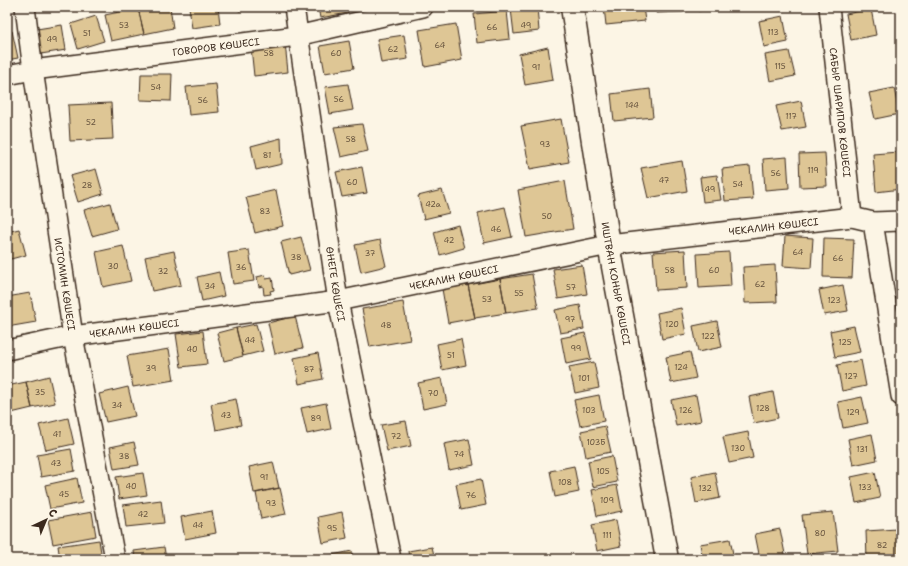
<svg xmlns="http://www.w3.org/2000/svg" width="908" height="566" viewBox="0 0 908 566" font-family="'Shantell Sans',sans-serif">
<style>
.building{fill:#dec695;stroke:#3b2a1e}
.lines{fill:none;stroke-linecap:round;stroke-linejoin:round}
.street-casing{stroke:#3b2a1e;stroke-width:22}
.secondary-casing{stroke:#3b2a1e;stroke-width:25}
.street{stroke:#fcf5e5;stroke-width:19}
.secondary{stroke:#fcf5e5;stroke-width:22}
.labels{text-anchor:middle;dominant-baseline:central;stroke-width:3;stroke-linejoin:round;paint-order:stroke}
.number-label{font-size:8px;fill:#64513c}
.street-label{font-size:10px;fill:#3b2a1e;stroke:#fcf5e5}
</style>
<rect width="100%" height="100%" fill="#fcf5e5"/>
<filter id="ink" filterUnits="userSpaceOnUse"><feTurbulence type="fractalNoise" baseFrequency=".025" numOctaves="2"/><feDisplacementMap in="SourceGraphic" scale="8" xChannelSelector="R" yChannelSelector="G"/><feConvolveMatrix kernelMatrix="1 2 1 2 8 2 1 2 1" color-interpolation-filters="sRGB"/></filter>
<g filter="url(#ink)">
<path class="building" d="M144,7H170L173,28L144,34L138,8Z
M189,7H218L220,24L192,28Z
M238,7H261L239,11Z
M318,7H347L348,13L320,18Z
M525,7H537L539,31L514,34L511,9Z
M604,7H643L645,21L606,25Z
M656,7H682L683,12L656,13Z
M698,7H728L698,11Z
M138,8L144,34L111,41L105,15Z
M871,9L876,35L851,40L846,14Z
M507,11L510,39L477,43L474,14Z
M96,16L104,41L78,49L71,24Z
M783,16L788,42L764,47L759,21Z
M456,24L462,60L425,67L419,30Z
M62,25L66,50L41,54L37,29Z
M12,31L18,58L7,60V32Z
M404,35L408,59L381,63L377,39Z
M349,41L354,68L325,73L320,46Z
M285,43L288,72L254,76L251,47Z
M548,47L553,80L525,85L519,54Z
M789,51L795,76L770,81L765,55Z
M141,74H172L171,101L140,100Z
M216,84L219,112L189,115L186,87Z
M348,84L353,110L330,114L325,87Z
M894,88L899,114L875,119L869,93Z
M650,89L653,117L614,121L611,94Z
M801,101L806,127L782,131L776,106Z
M111,103L113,139L70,141L68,105Z
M561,119L569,162L530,169L521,126Z
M362,124L368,151L341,157L334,127Z
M281,138L282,164L256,170L251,146Z
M898,152L901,189L876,192L873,154Z
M825,153L827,186L800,187L799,154Z
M787,157L789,188L765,190L763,159Z
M682,161L687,191L648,198L641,168Z
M750,166L753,199L725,201L722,169Z
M362,167L367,193L342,197L336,172Z
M96,169L103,194L78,202L70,176Z
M717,175L721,200L703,202L700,177Z
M565,181L573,229L526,237L518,190Z
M276,190L283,226L255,233L246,197Z
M442,190L449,213L424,219L418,196Z
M110,203L117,229L92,236L84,210Z
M505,207L512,237L484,243L478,213Z
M458,225L464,248L440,255L434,232Z
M19,229L26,255L7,260V232Z
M785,236L813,238L811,268L783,266Z
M301,237L310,270L289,275L281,242Z
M824,238L854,239L852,278L823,277Z
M380,240L386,266L361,272L355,245Z
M123,246L131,281L103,287L96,252Z
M249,250L254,281L233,284L228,253Z
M685,250L687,288L656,290L653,252Z
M174,251L181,285L152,291L145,257Z
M729,252L731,286L699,288L697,254Z
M582,265L587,294L558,299L553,269Z
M775,265L777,302L745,303L743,267Z
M219,272L224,296L202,301L197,277Z
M532,274L538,308L506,313L500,279Z
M265,275L266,279L272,278L274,290L270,291L271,294L264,295L263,286L259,287L257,277Z
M500,279L506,313L475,318L468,285Z
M468,285L475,318L448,323L442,289Z
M843,285L848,311L824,315L819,290Z
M30,293L36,322L7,327V297Z
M403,302L410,340L370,347L362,309Z
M580,305L584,329L560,333L555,310Z
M681,308L686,334L662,339L657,313Z
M295,316L303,348L275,354L268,323Z
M717,321L722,347L698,352L693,326Z
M256,324L263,351L243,356L236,328Z
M854,326L860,352L835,357L830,331Z
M236,328L243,356L224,361L217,333Z
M203,331L207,364L181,367L176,334Z
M585,333L591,359L566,364L561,338Z
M461,339L466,365L442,370L437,344Z
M169,349L174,380L133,387L127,356Z
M690,352L696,378L671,383L666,357Z
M318,353L323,379L299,384L294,358Z
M861,360L866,386L842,391L837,365Z
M594,362L599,388L575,393L569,367Z
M49,376L55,403L32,408L26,382Z
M442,378L447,404L423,409L418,383Z
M26,382L32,408L7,414V386Z
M128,387L135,416L106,422L99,394Z
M773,392L778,418L754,423L749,397Z
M599,395L604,421L580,426L574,400Z
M696,395L701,421L676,426L671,400Z
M862,397L868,423L843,428L838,402Z
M236,399L241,425L216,430L211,404Z
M326,403L331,429L307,434L301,408Z
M68,418L74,444L46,450L39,425Z
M406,421L411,446L387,451L381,425Z
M605,426L611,452L586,457L581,431Z
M748,432L753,458L729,463L723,437Z
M872,434L877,460L853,465L848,439Z
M469,439L474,465L449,470L444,444Z
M134,442L139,465L114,469L110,447Z
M71,449L75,471L41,477L37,455Z
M612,456L617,482L593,487L588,461Z
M273,462L279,488L254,493L249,467Z
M574,466L579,492L555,497L550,471Z
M715,472L720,498L696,503L691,477Z
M875,472L880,498L856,503L851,477Z
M143,473L147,495L119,499L116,477Z
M77,478L82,503L50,509L45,485Z
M481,479L486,505L461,510L456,484Z
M617,485L622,511L597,516L592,490Z
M280,488L286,514L261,519L256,493Z
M161,500L164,523L126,527L123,505Z
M212,511L216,533L185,539L181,517Z
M92,512L96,536L53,544L48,520Z
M342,512L347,538L323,543L318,517Z
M833,512L838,551L807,554L802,515Z
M616,520L621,546L597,551L592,525Z
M780,529L786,559H760L755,534Z
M897,529L899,559H867L866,531Z
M730,539L734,559H703L700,544Z
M99,540L102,559H60L58,546Z
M164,547L166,559H135L134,551Z
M432,547L435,559H409L408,551Z
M352,551L353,559H328L327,556Z"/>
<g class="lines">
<g class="street-casing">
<g id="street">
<path id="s1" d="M25,7L33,70L73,336L115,559"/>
<path id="s2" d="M294,7L338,301L391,559"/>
<path id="s3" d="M829,7L852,217"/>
<path id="s4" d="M7,75L33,70L297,36L423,7"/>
<path d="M873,222L901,396"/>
<path id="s5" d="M7,350L73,336L338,301L609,245L852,217L873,222L901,221"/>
</g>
</g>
<g class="secondary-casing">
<g id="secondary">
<path id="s6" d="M572,7L609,245L667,559"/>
</g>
</g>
<use href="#street" class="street"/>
<use href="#secondary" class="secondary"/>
</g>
</g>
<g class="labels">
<g class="number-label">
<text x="124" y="25">53</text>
<text x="526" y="25">49</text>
<text x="492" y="27">66</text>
<text x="773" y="32">113</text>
<text x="87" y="33">51</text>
<text x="52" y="39">49</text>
<text x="440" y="45">64</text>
<text x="393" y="49">62</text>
<text x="269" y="53">58</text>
<text x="336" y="53">60</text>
<text x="780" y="66">115</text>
<text x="536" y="67">91</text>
<text x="156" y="87">54</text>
<text x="339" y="99">56</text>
<text x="203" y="100">56</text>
<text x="632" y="105">144</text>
<text x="791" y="116">117</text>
<text x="91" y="122">52</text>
<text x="351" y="139">58</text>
<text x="545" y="144">93</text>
<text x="267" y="155">81</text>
<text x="813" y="170">119</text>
<text x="776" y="173">56</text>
<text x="664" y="180">47</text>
<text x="352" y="182">60</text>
<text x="738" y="184">54</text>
<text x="87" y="185">28</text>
<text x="710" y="189">49</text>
<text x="433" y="204">42а</text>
<text x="265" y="211">83</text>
<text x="547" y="216">50</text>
<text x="496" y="229">46</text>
<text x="449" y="240">42</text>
<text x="798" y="252">64</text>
<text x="370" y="253">37</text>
<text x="296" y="257">38</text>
<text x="838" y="258">66</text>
<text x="113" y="266">30</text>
<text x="241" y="267">36</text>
<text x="670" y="270">58</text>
<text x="714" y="270">60</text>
<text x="163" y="271">32</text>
<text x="760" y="284">62</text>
<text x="210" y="286">34</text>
<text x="571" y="287">57</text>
<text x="519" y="293">55</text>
<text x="487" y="299">53</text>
<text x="834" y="300">123</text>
<text x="570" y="319">97</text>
<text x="672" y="324">120</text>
<text x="386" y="325">48</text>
<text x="708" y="336">122</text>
<text x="250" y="340">44</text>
<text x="845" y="342">125</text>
<text x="576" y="348">99</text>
<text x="192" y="349">40</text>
<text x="451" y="355">51</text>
<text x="681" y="367">124</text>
<text x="151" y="368">39</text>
<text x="309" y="369">87</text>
<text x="851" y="376">127</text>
<text x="584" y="378">101</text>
<text x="40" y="392">35</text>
<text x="433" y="393">70</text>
<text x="117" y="405">34</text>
<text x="763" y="408">128</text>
<text x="589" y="410">103</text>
<text x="686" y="410">126</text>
<text x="853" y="412">129</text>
<text x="226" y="415">43</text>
<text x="316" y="418">89</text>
<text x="57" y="434">41</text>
<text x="396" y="436">72</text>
<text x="596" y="442">103Б</text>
<text x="738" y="448">130</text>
<text x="862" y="449">131</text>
<text x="459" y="454">74</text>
<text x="124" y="456">38</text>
<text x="56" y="463">43</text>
<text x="603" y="471">105</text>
<text x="264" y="477">91</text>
<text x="565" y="482">108</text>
<text x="131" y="486">40</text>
<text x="865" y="487">133</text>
<text x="705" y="488">132</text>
<text x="64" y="494">45</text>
<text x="471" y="495">76</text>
<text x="607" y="500">109</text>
<text x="271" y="503">93</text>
<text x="143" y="514">42</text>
<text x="198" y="525">44</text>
<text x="332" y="528">95</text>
<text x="820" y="533">80</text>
<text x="607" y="535">111</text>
<text x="882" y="545">82</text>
</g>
<g class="street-label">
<text stroke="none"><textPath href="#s4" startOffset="211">ГОВОРОВ КӨШЕСІ</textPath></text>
<text stroke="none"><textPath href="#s3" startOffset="106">САБЫР ШАРИПОВ КӨШЕСІ</textPath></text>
<text stroke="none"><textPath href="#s5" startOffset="777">ЧЕКАЛИН КӨШЕСІ</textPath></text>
<text stroke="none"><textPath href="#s5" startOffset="453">ЧЕКАЛИН КӨШЕСІ</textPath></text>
<text stroke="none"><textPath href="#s6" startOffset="280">ИШТВАН КОНЫР КӨШЕСІ</textPath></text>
<text stroke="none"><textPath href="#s1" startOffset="280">ИСТОМИН КӨШЕСІ</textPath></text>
<text stroke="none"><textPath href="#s2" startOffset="280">ӨНЕГЕ КӨШЕСІ</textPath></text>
<text stroke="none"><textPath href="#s5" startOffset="129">ЧЕКАЛИН КӨШЕСІ</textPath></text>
</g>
</g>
<rect width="908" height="566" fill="none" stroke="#fcf5e5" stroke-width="24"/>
<rect x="12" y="12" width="884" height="542" fill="none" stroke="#3b2a1e" stroke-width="1.5" filter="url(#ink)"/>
<g transform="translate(46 520) rotate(44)" stroke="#fcf5e5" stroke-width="3" paint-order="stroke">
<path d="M0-3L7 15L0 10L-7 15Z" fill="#3b2a1e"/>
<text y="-6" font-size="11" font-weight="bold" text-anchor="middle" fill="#3b2a1e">С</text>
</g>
</svg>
